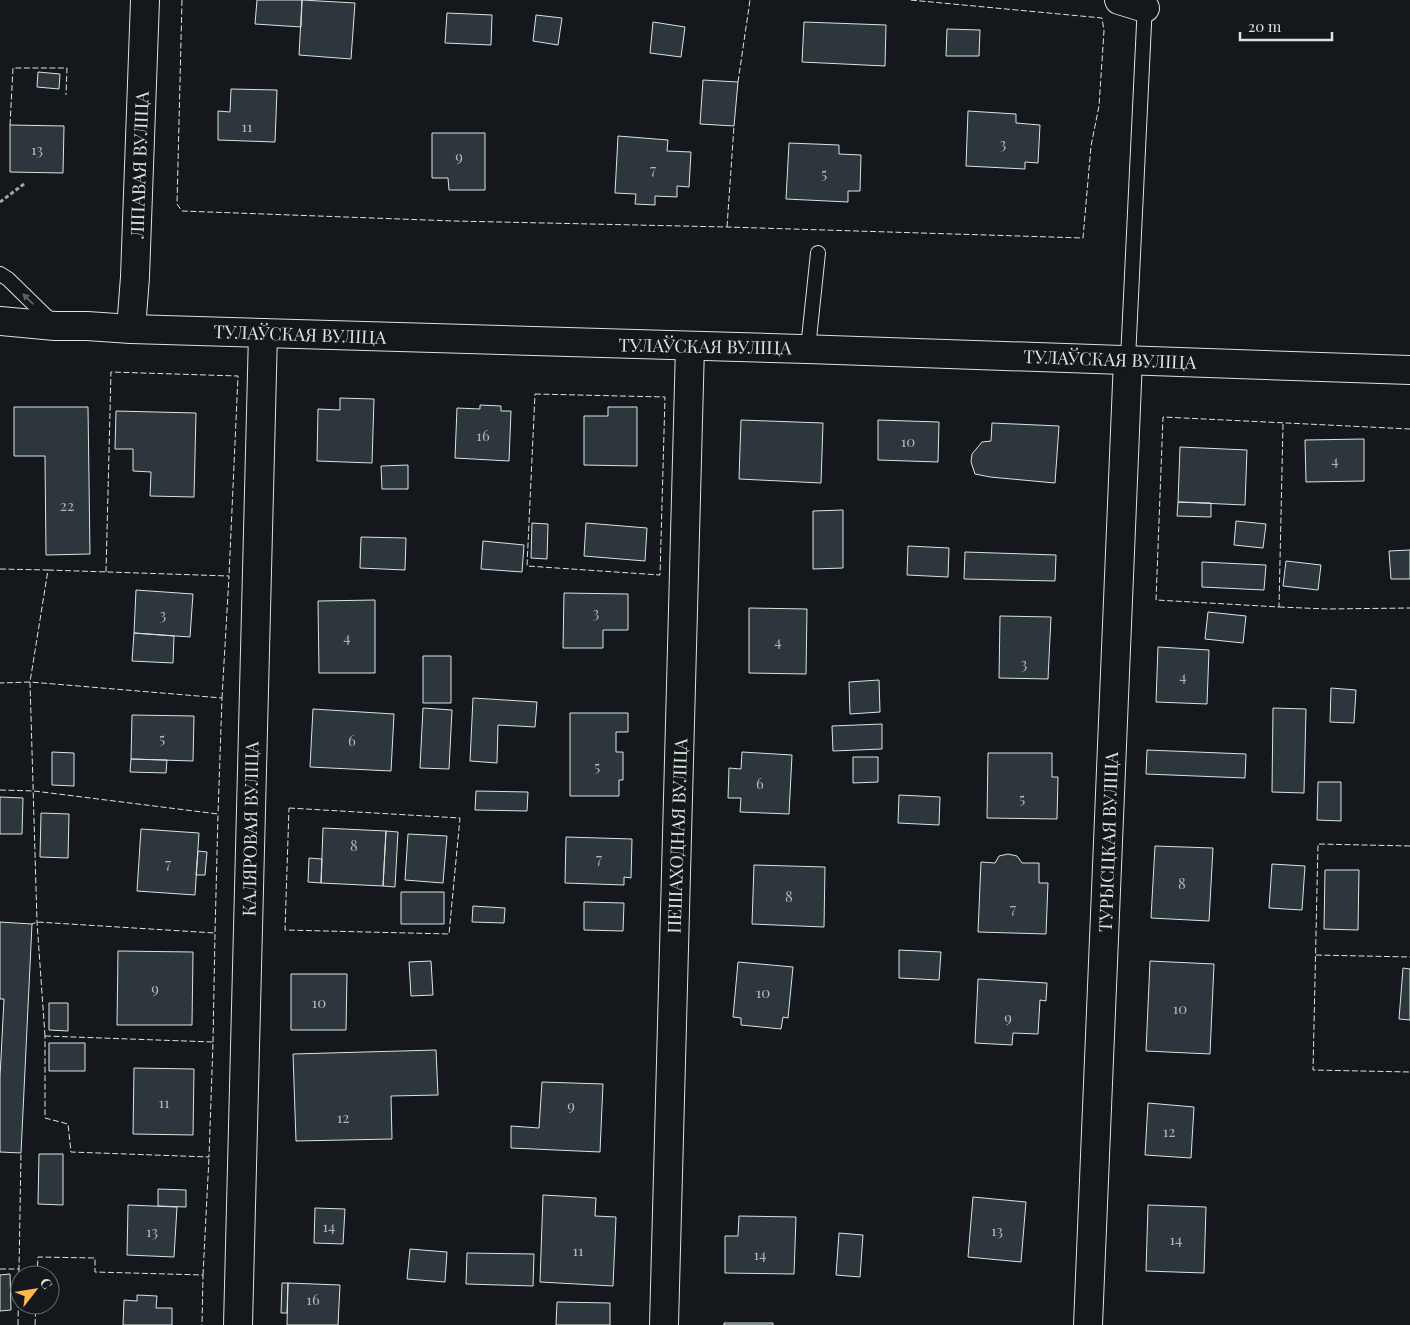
<svg xmlns="http://www.w3.org/2000/svg" width="1410" height="1325" viewBox="0 0 1410 1325" font-family="'Playfair Display',serif">
<style>
.building{fill:#2c363c;stroke:#d8e6dc}
.lines{fill:none;stroke-linecap:round;stroke-linejoin:round}
.lane-casing{stroke:#d8e6dc;stroke-width:16}
.street-casing{stroke:#d8e6dc;stroke-width:30}
.secondary-casing{stroke:#d8e6dc;stroke-width:30}
.path{stroke:#9da8a2;stroke-width:3;stroke-dasharray:4 2.5;stroke-linecap:butt}
.lane{stroke:#14181c;stroke-width:14}
.street{stroke:#14181c;stroke-width:28}
.secondary{stroke:#14181c;stroke-width:28}
.fence{stroke:#d8e6dc;stroke-width:1;stroke-dasharray:6 2.5;stroke-linecap:butt}
.oneway{fill:#59605f}
.labels{text-anchor:middle;dominant-baseline:central;stroke-width:4;stroke-linejoin:round;paint-order:stroke}
.number-label{font-size:15px;fill:#adbab4}
.street-label{font-size:18px;fill:#d8e6dc;stroke:#14181c}
</style>
<rect width="100%" height="100%" fill="#14181c"/>
<path class="building" d="M257,0H302L301,27L255,24Z
M302,0L355,3L351,59L299,55Z
M447,13L492,15L491,45L445,43Z
M536,15L562,18L558,45L533,41Z
M653,22L685,27L681,57L650,53Z
M804,22L886,25L885,66L802,62Z
M947,29L980,30L979,56H946Z
M38,72L60,74L59,89L37,87Z
M703,80L738,82L734,126L700,124Z
M231,89L277,90L275,142L218,140V111L230,112Z
M968,111L1016,114V123L1040,125L1038,163L1025,162V169L966,166Z
M10,125L64,126L63,173L10,172Z
M432,133H485V190H449L448,178H432Z
M618,136L668,140L667,151L691,152L689,187L677,186V197L655,196V205L635,204L636,194L615,193Z
M789,143L839,145V154L861,155L860,191H848V202L786,199Z
M340,398L374,399L372,463L317,461L318,409L340,410Z
M480,405L501,406V411H511L509,461L455,458L457,408L480,409Z
M14,407H88L90,554L46,555L45,456H14Z
M608,407H637V466L584,465V416H608Z
M116,411L196,413L194,497L150,496L151,472L133,471V449H115Z
M741,420L823,423L821,483L739,479Z
M878,420L939,422L938,462L878,460Z
M992,423L1059,426L1055,483L990,477L975,474L971,462L972,454L982,442L991,441Z
M1364,439V481L1306,482L1305,440Z
M1180,447L1247,450L1245,505L1178,502Z
M408,465V489H382L381,466Z
M1178,502L1211,503V517L1177,516Z
M843,510V568L813,569V511Z
M1236,521L1266,524L1263,548L1234,545Z
M532,523L548,524L547,559L531,558Z
M586,523L647,528L645,561L584,556Z
M361,537L406,538L405,570L360,568Z
M483,541L524,545L522,572L481,569Z
M908,546L949,548L948,577L907,575Z
M1410,550V579H1391L1389,551Z
M965,552L1056,555L1055,581L964,579Z
M1286,561L1321,565L1318,590L1283,586Z
M1202,562L1266,565L1264,590L1202,587Z
M136,590L193,594L190,637L134,633Z
M564,593L628,594V630H603V648H563Z
M375,600V673H319L318,601Z
M749,608L807,609L806,674L749,673Z
M1208,612L1246,616L1243,643L1205,639Z
M1000,616L1051,617L1048,679L999,678Z
M134,633L174,636L173,663L132,661Z
M1158,647L1209,650L1207,704L1156,702Z
M423,656H451V703H423Z
M879,680L880,712L850,714L849,682Z
M1331,688L1356,690L1354,723L1330,722Z
M473,698L537,702L535,727L498,725L497,763L470,761Z
M423,708L452,710L449,769L420,768Z
M1273,708L1306,709L1304,793L1272,792Z
M313,709L394,714L391,771L310,767Z
M570,713H628V732H616V752H623V780H619V796H570Z
M132,715L194,716L193,761L131,759Z
M882,724V749L833,751L832,726Z
M1147,750L1246,754L1245,778L1146,774Z
M52,752L74,753V786L52,785Z
M742,752L792,755L789,814L740,812L741,798H728L729,768L741,769Z
M988,753H1052V777H1058L1057,819L987,818Z
M853,757H878V782L853,783Z
M131,759L167,760L166,773L130,772Z
M1318,782H1341V821L1317,820Z
M476,791L528,792L527,811L475,810Z
M899,795L940,797L939,825L898,823Z
M0,797L23,798L22,834H0Z
M41,813L69,814L68,858L40,857Z
M323,828L386,831L383,886L321,883Z
M141,829L199,833L195,895L137,891Z
M386,831L398,832L395,887L383,886Z
M408,834L447,836L443,883L405,880Z
M566,837L632,839L631,878L624,877V885L565,883Z
M1155,846L1213,848L1209,921L1151,918Z
M198,851L207,852L205,875H196Z
M1008,854L1017,856L1022,863H1039V883H1048L1046,934L978,932L981,862L995,863L999,856Z
M309,858L322,859L321,883L308,882Z
M1272,864L1305,866L1302,910L1269,908Z
M754,865L825,867L824,927L752,924Z
M1325,870H1359L1358,930L1324,929Z
M401,892H444V924H401Z
M584,902L624,903L623,931L584,930Z
M473,906L505,908L504,923L472,922Z
M0,922L32,924L21,1153L0,1152V1077L4,999H0Z
M899,950L941,952L939,980L899,978Z
M118,951L193,952L192,1025H117Z
M431,961L433,995L411,996L409,962Z
M1150,961L1214,964L1210,1054L1146,1051Z
M738,962L793,967L788,1018L783,1017L781,1029L741,1025V1018L733,1017Z
M1403,968L1410,969V1020L1399,1019Z
M291,974H347L346,1030H291Z
M978,979L1047,983L1046,1001L1040,1000L1038,1034L1013,1033L1012,1045L975,1043Z
M49,1003H68V1031L49,1030Z
M49,1043H85V1071H49Z
M436,1050L438,1095L391,1096L392,1139L296,1141L293,1054Z
M134,1068L194,1069L193,1135L133,1134Z
M542,1082L603,1084L600,1152L511,1148V1126L539,1128Z
M1148,1103L1194,1107L1191,1158L1145,1155Z
M39,1154H63V1205L38,1204Z
M158,1189L186,1190V1207L158,1206Z
M543,1195L596,1198L595,1216L616,1217L613,1286L540,1282Z
M973,1197L1026,1202L1021,1262L968,1257Z
M128,1205L177,1207L174,1257L127,1255Z
M1148,1205L1206,1207L1204,1273L1146,1271Z
M315,1208L345,1209L343,1244L314,1243Z
M739,1216L796,1217L794,1274L725,1273V1236H738Z
M839,1233L863,1235L860,1277L836,1275Z
M410,1249L447,1252L445,1282L407,1279Z
M467,1253L534,1254L533,1286L466,1284Z
M10,1274L11,1310L0,1311V1275Z
M282,1283H288L287,1313H281Z
M288,1283L340,1285L338,1325H287Z
M137,1295L157,1296L156,1308H172V1325H123L124,1300L137,1301Z
M557,1302L610,1303V1325H556Z
M724,1323H773V1325H724Z"/>
<g class="lines">
<g class="lane-casing">
<path id="lane" d="M0,274L8,279L53,323
M808,348L818,253
M1128,359L1145,3"/>
</g>
<g class="street-casing">
<path id="street" d="M1119,0L1145,8
M131,329L135,277L145,0
M238,1325L263,333
M664,1325L690,346
M1088,1325L1128,359"/>
</g>
<g class="secondary-casing">
<path id="secondary" d="M0,321L55,326H87L131,329C557,342 984,353 1410,370"/>
</g>
<path class="path" d="M0,202L24,184"/>
<use href="#lane" class="lane"/>
<use href="#street" class="street"/>
<use href="#secondary" class="secondary"/>
<path class="fence" d="M182,0L177,204L182,211L454,221L727,227L1083,238L1091,146L1099,106L1104,31L1102,18L910,0
M738,82L750,0
M10,125L13,68H67L66,95
M727,227L734,126
M535,394L665,397L660,575L527,566Z
M1283,424L1279,607L1156,600L1163,417L1410,429
M0,569L48,570L30,682L0,683
M48,570L229,576L222,698
M106,572L111,372L238,376L229,576
M1279,607L1328,609L1410,608
M0,790L34,791L218,814L215,933L37,922L32,924
M289,808L460,818L449,934L285,930Z
M1410,846L1318,844L1313,1070L1410,1072
M1316,955L1410,957
M45,1036L37,922L30,682L222,698L218,814
M45,1036L213,1042L209,1157L71,1152L68,1124L45,1118Z
M213,1042L215,933
M0,1269H19L21,1153
M37,1275L38,1257L95,1258V1272L203,1275L202,1325
M203,1275L209,1157
M18,1325L19,1269
M35,1325L36,1305"/>
</g>
<defs><path id="oneway-solid" d="M-6-.8H1V-3.2L6.5 0L1 3.2V.8H-6Z" transform="scale(1.25)"/></defs>
<use class="oneway" href="#oneway-solid" transform="translate(28 299) rotate(-135)"/>
<g class="labels">
<g class="number-label">
<text x="247" y="126">11</text>
<text x="1003" y="143">3</text>
<text x="37" y="149">13</text>
<text x="459" y="156">9</text>
<text x="653" y="169">7</text>
<text x="824" y="173">5</text>
<text x="483" y="435">16</text>
<text x="908" y="441">10</text>
<text x="1335" y="460">4</text>
<text x="67" y="505">22</text>
<text x="596" y="612">3</text>
<text x="163" y="614">3</text>
<text x="347" y="637">4</text>
<text x="778" y="641">4</text>
<text x="1024" y="663">3</text>
<text x="1183" y="676">4</text>
<text x="162" y="738">5</text>
<text x="352" y="740">6</text>
<text x="597" y="766">5</text>
<text x="760" y="783">6</text>
<text x="1022" y="798">5</text>
<text x="354" y="845">8</text>
<text x="599" y="858">7</text>
<text x="168" y="863">7</text>
<text x="1182" y="883">8</text>
<text x="789" y="896">8</text>
<text x="1013" y="908">7</text>
<text x="155" y="988">9</text>
<text x="763" y="992">10</text>
<text x="319" y="1002">10</text>
<text x="1180" y="1008">10</text>
<text x="1008" y="1017">9</text>
<text x="164" y="1102">11</text>
<text x="571" y="1105">9</text>
<text x="343" y="1117">12</text>
<text x="1169" y="1131">12</text>
<text x="329" y="1226">14</text>
<text x="997" y="1230">13</text>
<text x="152" y="1231">13</text>
<text x="1176" y="1239">14</text>
<text x="578" y="1250">11</text>
<text x="760" y="1254">14</text>
<text x="313" y="1299">16</text>
</g>
<g class="street-label">
<text transform="translate(139 165) rotate(-88)">ЛІПАВАЯ ВУЛІЦА</text>
<text transform="translate(300 334) rotate(2)">ТУЛАЎСКАЯ ВУЛІЦА</text>
<text transform="translate(705 346) rotate(1)">ТУЛАЎСКАЯ ВУЛІЦА</text>
<text transform="translate(1110 359) rotate(2)">ТУЛАЎСКАЯ ВУЛІЦА</text>
<text transform="translate(250 829) rotate(-89)">КАЛЯРОВАЯ ВУЛІЦА</text>
<text transform="translate(677 836) rotate(-88)">ПЕШАХОДНАЯ ВУЛІЦА</text>
<text transform="translate(1108 842) rotate(-88)">ТУРЫСЦКАЯ ВУЛІЦА</text>
</g>
</g>
<g transform="translate(35 1290) rotate(59)"><circle r="24" fill="#14181c" stroke="#626a69"/>
<path d="M0-4L9 19L0 12L-9 19Z" fill="#ffb74d"/>
<text y="-8" font-size="14" font-weight="bold" text-anchor="middle" fill="#d8e6dc">С</text>
</g>
<path d="M1240 32v8h92v-8" fill="none" stroke="#d8e6dc" stroke-width="2.5"/>
<text x="1248" y="32" font-size="15" fill="#d8e6dc" stroke="#14181c" stroke-width="4" paint-order="stroke">20 m</text>
</svg>
